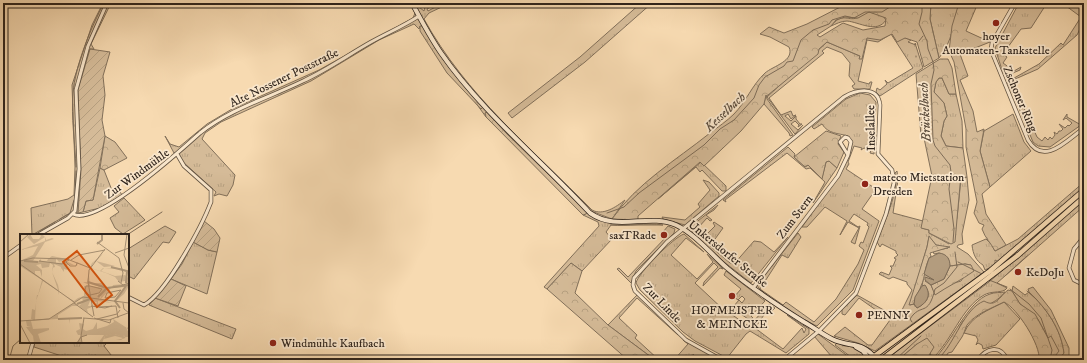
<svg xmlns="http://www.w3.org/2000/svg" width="1087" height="363" viewBox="0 0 1087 363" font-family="'IM FELL DW Pica',serif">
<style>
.grass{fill:url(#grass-tufts);stroke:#82705a;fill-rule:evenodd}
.forest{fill:url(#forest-crowns);stroke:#82705a;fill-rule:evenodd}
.garden{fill:url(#garden-furrows);stroke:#82705a}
.water{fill:#b39c7e;stroke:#7e6c57}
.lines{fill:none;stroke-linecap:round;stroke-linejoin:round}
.stream{stroke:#7e6c57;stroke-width:1}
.street-casing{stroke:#615241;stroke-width:4.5}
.secondary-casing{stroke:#2f241c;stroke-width:5.5}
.primary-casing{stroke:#2f241c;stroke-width:6}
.street{stroke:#fae7cc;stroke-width:3}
.secondary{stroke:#fae7cc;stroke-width:4}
.primary{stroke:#f7dab1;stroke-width:4.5}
.poi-dot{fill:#8f2418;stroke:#fae7cc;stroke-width:1.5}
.labels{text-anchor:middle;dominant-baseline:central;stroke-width:3.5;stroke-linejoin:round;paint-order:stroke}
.poi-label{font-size:12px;fill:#2f241c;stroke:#fae7cc;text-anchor:start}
.street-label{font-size:12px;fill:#2f241c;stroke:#fae7cc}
.water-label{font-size:13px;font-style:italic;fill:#5d4e3e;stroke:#fae7cc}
.inset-river{fill:none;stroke:#b39c7e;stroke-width:2}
.inset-road{fill:none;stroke:#a79175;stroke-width:1}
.view{fill:#d6540e;fill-opacity:0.15;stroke:#d6540e;stroke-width:2}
.inset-edge{fill:none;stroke:#2f241c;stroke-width:2}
</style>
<defs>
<pattern id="grass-tufts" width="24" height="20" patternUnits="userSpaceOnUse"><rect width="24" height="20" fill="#d5bb98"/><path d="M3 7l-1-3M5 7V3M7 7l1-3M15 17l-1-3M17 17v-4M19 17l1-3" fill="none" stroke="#b7a182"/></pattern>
<pattern id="forest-crowns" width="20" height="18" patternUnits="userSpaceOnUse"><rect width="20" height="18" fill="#d5bb98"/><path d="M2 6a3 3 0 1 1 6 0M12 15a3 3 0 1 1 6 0" fill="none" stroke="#b7a182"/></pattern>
<pattern id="garden-furrows" width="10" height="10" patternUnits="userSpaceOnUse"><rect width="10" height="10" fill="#d5bb98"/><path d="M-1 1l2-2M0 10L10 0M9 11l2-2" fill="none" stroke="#b7a182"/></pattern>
</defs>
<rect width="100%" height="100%" fill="#f7dab1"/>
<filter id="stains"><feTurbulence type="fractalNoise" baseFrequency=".005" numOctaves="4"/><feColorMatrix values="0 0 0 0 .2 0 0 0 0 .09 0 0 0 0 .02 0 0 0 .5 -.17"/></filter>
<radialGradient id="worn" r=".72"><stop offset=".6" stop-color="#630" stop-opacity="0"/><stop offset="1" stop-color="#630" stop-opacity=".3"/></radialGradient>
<path class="grass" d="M103,3H111L91,44L94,49H90L78,90L81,170L78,213L67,215L32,235L31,208L68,199L74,195L75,167L72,85L92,25Z
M410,3H414L424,11L425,6L431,3H438L427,9L428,11L443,3H450L429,13L424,19C465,94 533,150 592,210C603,216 616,207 625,200L612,219L591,211L490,110L485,113L486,117L420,26L419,29L414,24L379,40L311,81L221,122L205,133L202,139L235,175L233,185L227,196L219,194L214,196L216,192L183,162L177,152L174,153L165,136L170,144L179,147L207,124L232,109L319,70L413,18L415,13Z
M641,3H652L585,62L512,118L508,113L580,57Z
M931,3H959C954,22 952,43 939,58L930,19Z
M1019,3H1047L1031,28L1021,29L1003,54L1007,57L1003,63L1014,71L1021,67L1020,70L1008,75L1003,73L995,48Z
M1062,3H1084C1084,15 1083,24 1077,35L1038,69L1013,80L1018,93L1013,94L1007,82L1039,64L1061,43L1063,45L1081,17Z
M869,12L882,15L886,20C877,34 859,22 847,21C841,21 836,24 831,26C842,12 847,21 857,18C862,16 864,13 869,12Z
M892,33L911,40L908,42L916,45L915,43L923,68L880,96L876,92L877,88L880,90L887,84L885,80L888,83L913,68L891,34L878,42L867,40L858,81L869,84L870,82H872L870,89H854L852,86L855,84L849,76L850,63L842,53L827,47L822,51L824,53L769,98L781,115L791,111L793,116L796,115L791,119L788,114L785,116L791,121L796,116V119L800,124H802L798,127L799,125L795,121L791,124L798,130L803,125L795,134L794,133L767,97L827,42L860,56L861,59L867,37Z
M939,78H942L949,94H956L962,121L963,148L946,146L941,136L944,121L947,116L944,103L934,92L936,82Z
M860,93L870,95L876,102L874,154L870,153L871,150L864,148L861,150L862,148L854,146L848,162L849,164L846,169L876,189L862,209L879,221L853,290L817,326C807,322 760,294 757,285L798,233L801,237L788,258L782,255L760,289L783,305L786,302L814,322L836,299L858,264L864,250L859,246L861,242L863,243L869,227L867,225L868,223L854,214L849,221L858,227L860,226L855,244L851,242L859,228L848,222L840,235L847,221L825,207L807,227H802L839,175L852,141L848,136C838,133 828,134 822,124L814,129L812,127L846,99Z
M766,95L767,99L793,135L790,136L789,133L764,104Z
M1020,99L1037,137L1042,141L1045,137L1048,140L1050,137L1052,139L1055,135L1054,132L1057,134L1059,131H1061L1063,129L1059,124L1065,128L1068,125L1069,126L1072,123L1066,118L1063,120L1067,114V117L1081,125L1050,147L1038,146L1033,142L1016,101Z
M1013,114L1024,142L1031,151L990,187L980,151L984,131Z
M788,147L795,154L794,157L805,167L808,165L822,178L826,162L829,161L837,168L813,203L825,182L810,168L806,169L787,153L725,200L726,202L723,200Z
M701,162L726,186V191H722L702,170L700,172L696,167L658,199Z
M100,168L104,170L113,193L119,190L122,195L100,208L83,212L86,201L93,200Z
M897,171L898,180L893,213L923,221L922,228L929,230V233L949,244L957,218L961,179L967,177L969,200L962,234L963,244L958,245L957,247L968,254L984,272L875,351L858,343L834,336L845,327L868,345H872L890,320L859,298L845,315L842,314V310L857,295L898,318L912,290L907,284V282L893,277L889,279L879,274L881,272L889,275L892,268L890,266H893L896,259L894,258L898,255L896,253V251L882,244L880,247L877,242C883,225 900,190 895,173ZM929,237L936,245L948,248L933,251L934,254L939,253L948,258L950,266L965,264L971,265L961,281L951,284L935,294L931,285L925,281L928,279L936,280L924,274L922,286H925C932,295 927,303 917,308L914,304L910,305L927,247Z
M703,180L709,182L719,193V196L685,225L663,219L662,217L685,220L700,207L698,204L710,190Z
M1084,182V187L1078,193L999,262L995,260V265L985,270L983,265C976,261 973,254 972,245L986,239L992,245L995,251L1018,239Z
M124,198L145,220L123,234L115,228L110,218L119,212L114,206Z
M1084,200V206L997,283L1007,288L1005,290C999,293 991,291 984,295C961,308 952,341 931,360H926L931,354L917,344L898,360H885L989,282Z
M718,205L714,210L706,215L712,220L710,221L707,218L697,229L705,236L715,226L713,223L714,222L723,228L710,246L730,263L734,264L754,241L761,242L774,252L788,237L751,283L724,262L690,231L689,228Z
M587,212L596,218L611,223V225C628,227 646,222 663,225H611L606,232L612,239L582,271L571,263L547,289L544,287L599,226L598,222L583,215Z
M165,226L176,232L169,243L163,242L134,279L130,277L128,278V249Z
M668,226L675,229L674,233L636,271L631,283L617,269L619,268L628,277L667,236L663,232Z
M684,234L704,252L686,238L671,255L697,279L713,262L707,254L723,269L720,268L703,286L704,282L718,267L714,263L695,283L725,311L729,310L728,312L747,325L753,322L769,304L775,308L772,311L768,309L755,328L783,349L802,328L804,333L806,329L787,315L809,329V334L786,353L750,331L746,334L727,358L695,341L683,332L640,290L636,283C638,273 674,237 684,234Z
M193,242L208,250L217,252L207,294L171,279L182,264Z
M726,271L765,301L751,316L753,318L751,319H748L731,307V305L733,307L739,300L742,303L745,299L742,296L738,300L734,297L741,289L724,275Z
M1013,286L1025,295L1029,292C1047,309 1061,329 1064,353L1059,360H1052L1054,356L1048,338L1039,321L1035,315L1020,304L1012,291Z
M632,288L678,335L637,298L619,318L637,335L635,338L659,360H655L608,325L637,295Z
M1005,292C995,306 975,307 963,321C959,326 958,333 955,338C950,346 944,353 938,360H933C952,343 967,301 990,294C995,292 1000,293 1005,292Z
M155,298L236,329L232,339L149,305Z
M1004,302L1020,319L996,345L983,349L982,345L978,343L976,345L978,340L976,336L964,333C971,316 989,310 1004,302Z
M818,334L853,360H828L832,357L814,336Z
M683,340L713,356L711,360L702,358L693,360L695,356L693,354V360H674L688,344Z
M35,342H108L104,346L115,360H99L96,355L74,360L34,347Z
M837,343C847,345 857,347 864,355L863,360H855L835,345Z"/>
<path class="forest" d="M848,3H880L882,7L889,3H931L930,19L939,58L924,67L917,42L905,38L897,42L892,34L880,40L867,38L862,59H859L860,56L827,42L819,49L818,54L768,95L767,97L766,95L764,104L741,131L704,166L700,162L638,216V220L612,219C637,183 675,161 710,133C718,127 727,121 734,114C746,102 752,85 765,73C773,66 795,61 789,47L770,37L760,34L769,27L784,33L807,24ZM869,12L886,18L885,26L863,30L843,23L820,37L817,35L831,26L836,20L845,17L858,18Z
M959,3H978L966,31L990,42L960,54L968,76L960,80L973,111L977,132L984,129L980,151L990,187L982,194L986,214L1006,245L995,251C991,243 985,238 982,229L984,225L979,223L974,213L977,202L966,147V129L954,62L949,51L952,26Z
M420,26H423L445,62L483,107L481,109L447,73L420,31Z
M940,59H948L952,68L956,94H949L942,78H939L936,82L934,92L944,103L947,116L944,121L941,136L946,146L963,148L967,177L961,178L960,185L955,242L951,244L929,233V230L921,228L932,176L924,138L921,136L916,74Z
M487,112L507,134L587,212L586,214L583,215L486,117L485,113Z
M826,131L841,136L838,144L844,152L837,168L829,161L826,162L822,179L808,165L805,167L794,157Z
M105,136L115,142L127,158L104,170L100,168Z
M929,236L936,245L950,247L930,253L931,256C924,265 926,276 921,286C919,293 915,296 914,304L909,305L927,247Z
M571,263L582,271L575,293L608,325L655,360H628L547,289Z
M965,264L971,265L974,271C962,280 948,286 935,295L931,285L944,279L950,266Z
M1033,287L1051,310L1069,348V360H1059L1064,353C1061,329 1047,309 1029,292L1028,289Z
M1008,290L1012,291L1020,304L1035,314L1048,338L1051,336L1059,351L1052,360H1039C1041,345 1017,308 1004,302C992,308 975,314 967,325C965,329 964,334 962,337C959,342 955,347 952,352L948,353L944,360L940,357C955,342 964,309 984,301C996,308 999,297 1008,290Z
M927,338L934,347L926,360H898L917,344Z"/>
<path class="garden" d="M90,49L110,52L103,76L105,95L102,120L105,136L93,200L86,201L83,212L78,213L81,170L78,90Z
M204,221L214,229L220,238L217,252L208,250L193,242Z
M171,279L186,286L178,306L155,298Z"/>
<path class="water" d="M939,253C947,254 950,259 950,266L944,279L931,285L925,280V277L934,280L924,274L929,258Z
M925,285C932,295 927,303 917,308L914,304L915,297L922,286Z"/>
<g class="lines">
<path class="stream" d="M922,3V12L919,24L927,41L928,49L933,62L934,70L931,84L933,140L935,146L950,165L951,172L949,189L954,229L953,242
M869,20L870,19
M919,41L923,36
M91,43L93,39
M916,56V57
M76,167C75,143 71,117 73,93C75,66 91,27 104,3
M75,198L76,171
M607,213L624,207L639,193L704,145L720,129L734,120L754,98L759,85L765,77L784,66L787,62L793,61L801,40L813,30L829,24L832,20L845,16L854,18L865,12H882L893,5L909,3
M60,219L70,213L74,200
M40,231L55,222
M127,235L162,212
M958,262L982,274
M1005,276L1027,256
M989,280L1007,287
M1010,289L1029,304L1041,318L1052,350L1050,360
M1027,291L1036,299
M912,322L910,319C921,302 928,318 935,289L944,283L957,267L955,252
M9,360L13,346L21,339
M895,360L921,336"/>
<g class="street-casing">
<path id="street" d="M1015,3L992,43L991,50L1028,140C1044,167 1067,140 1084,128
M73,214C97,227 181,150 200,133C230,109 268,98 303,81C327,70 348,55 371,42C387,33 404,26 419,16
M38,235L68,218L75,211L79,169L76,90L88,46L107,3
M1084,237L1074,249L1069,268L1074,280L1084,285
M3,258L21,245
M753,288L838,176L848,155L851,142L848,138L845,137L840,142L848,155
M128,297L144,305C166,293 202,226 211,202V190L184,166L177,154
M28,360L33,342
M722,360L686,340L635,291L633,285L634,278L667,242L844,97C856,90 878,85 880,105L878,154L892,170L894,183L886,214L856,293L819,331L784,360
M978,360C986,348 1001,344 1007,360"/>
</g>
<g class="secondary-casing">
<path id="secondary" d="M412,3C421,20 430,37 441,53C482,112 542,161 590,213C617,232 648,213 676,225C695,234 711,254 727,268C751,288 777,305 804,322C813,327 822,334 832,339C850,348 862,340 877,360
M856,347L863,351L870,360"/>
</g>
<g class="primary-casing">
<path id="primary" d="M869,360L990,271L1084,190
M881,360L1017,256L1084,197"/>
</g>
<use href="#street" class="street"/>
<use href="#secondary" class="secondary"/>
<use href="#primary" class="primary"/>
</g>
<g class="poi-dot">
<circle cx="996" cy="23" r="4"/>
<circle cx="865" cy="184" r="4"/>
<circle cx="664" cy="235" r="4"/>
<circle cx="1018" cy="272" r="4"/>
<circle cx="732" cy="296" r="4"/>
<circle cx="859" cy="315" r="4"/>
<circle cx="273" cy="343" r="4"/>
</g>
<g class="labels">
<g class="poi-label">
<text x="996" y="36" text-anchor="middle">hoyer<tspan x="996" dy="14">Automaten-Tankstelle</tspan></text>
<text x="873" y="177">mateco Mietstation<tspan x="873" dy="14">Dresden</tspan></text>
<text x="656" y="235" text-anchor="end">saxTRade</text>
<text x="1026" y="272">KeDoJu</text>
<text x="732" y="310" text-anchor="middle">HOFMEISTER<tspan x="732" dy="14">&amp; MEINCKE</tspan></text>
<text x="867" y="315">PENNY</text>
<text x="281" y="343">Windmühle Kaufbach</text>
</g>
<g class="street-label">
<text transform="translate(284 78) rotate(-26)">Alte Nossener Poststraße</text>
<text transform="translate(1020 99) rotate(67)">Zschoner Ring</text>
<text transform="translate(871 128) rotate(-91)">Inselallee</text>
<text transform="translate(137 174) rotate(-36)">Zur Windmühle</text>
<text transform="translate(795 217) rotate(-53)">Zum Stern</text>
<text transform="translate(728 254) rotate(39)">Unkersdorfer Straße</text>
<text transform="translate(662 303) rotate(46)">Zur Linde</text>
</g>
<g class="water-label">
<text transform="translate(725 112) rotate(-43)">Kesselbach</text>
<text transform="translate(925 112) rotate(-93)">Brückelbach</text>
</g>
</g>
<g transform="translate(20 234)">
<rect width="109" height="109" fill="#f7dab1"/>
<path d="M10,0L13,5H19L21,2L19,0H22L25,3L26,6L32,4L34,5L25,8L13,27H19L21,25V27L30,28L27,27L28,25L32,22L47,25L39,28L36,24V29L48,28L54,31H47V36L44,35V38L41,34L40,40L41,33L34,30L35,33L32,34V38L38,51L39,56L38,61V57L23,47L16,67L15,86L31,84L54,69L47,63L54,67L58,64L64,62V52L69,51L63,48H67L70,34L58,29L57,32V28L70,34L72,29L83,20L76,27L95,32L96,25L92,23L96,25L95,32L84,33L76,27L73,29L71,34L80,37L83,34H101L99,23L101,34L109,38L108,42L107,38L99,35L84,34L81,37L95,42L105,41L109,45V56L107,50L92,54L93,51L106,50L105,47L99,48L95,43L69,41L70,52L85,54L77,60L78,63L81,62L79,65L92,69L78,67V71L75,73L77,68L70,67L68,72H72V73L67,75L68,79L59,72L62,69L58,70L63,67L62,64L55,68L58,72H52L38,81V85L60,83L50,84L49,90V84L11,87L13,95L29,94V96L18,100L21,109H14L13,102L6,93H11L7,92L6,87L14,86L11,85L12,75L15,76L16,68L17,61H0H18L22,46L0,32V27L13,21L18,12L0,16L25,7V3L14,10L7,3ZM30,29L33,31L32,38L38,56L15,40V37H20L22,43V36L16,31L21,30L22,34L29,33ZM70,34L86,39L95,43L69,41ZM93,85L107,94L109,92V96L106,94L109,99H105L103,100H109V103H105V104L103,105L105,102L93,100L85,102L82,109H73L79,108L84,101H68L61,103L62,109H57L61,101H58L56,97L60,95L59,89L64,90L63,95L66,97L73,95L77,88V95L87,92L94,88Z" fill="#d5bb98" fill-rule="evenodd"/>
<path d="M67,49H81L88,54L109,50V52L104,60L96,67L105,53L91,54L80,66L81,62L74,64L84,54ZM94,97L108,98L109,100H105L103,102L106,103L104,104L101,106L96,105H101L103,104L95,102L84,105L85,102L91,100L88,98L101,102L93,99Z" fill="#d5bb98"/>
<path class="inset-river" d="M77,10L82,6V0M4,27L18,28M91,33L107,37L106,49M68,48L87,54M87,54L109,51M78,63L87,54M57,70L70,65M100,74L95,67L106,52M38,85L62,84"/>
<path class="inset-road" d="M107,0L104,21L109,34M0,8L9,0M77,8L99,24L103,39L101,49M95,19L109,14M51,26L59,21L85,16M0,27L13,24L47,25L70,34M19,27L42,30L49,26M46,28L50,32H56L57,29M0,30L54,68M98,47L103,51L109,49M70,52L82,55L79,59L70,61M70,52H66L65,56L66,60L70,61M101,56L95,63L85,64L87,59ZM71,65L68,48L69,36L85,15M71,65L74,82M54,69L73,83M103,69L104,75L109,79M71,72L85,74L92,72M79,73L96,72L98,84M63,84L89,86L108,79M74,84L90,89L91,85M77,85L97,80L100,76M0,87L29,85L63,63L109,69M0,90L10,109M57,109L61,103L67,101M62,109L61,102L64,84"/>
<path class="view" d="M57,17L92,61L77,73L43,28Z"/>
<rect width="109" height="109" class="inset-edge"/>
</g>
<rect width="1087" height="363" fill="none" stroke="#f7dab1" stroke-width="16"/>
<rect x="4" y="4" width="1079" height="355" fill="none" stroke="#2f241c" stroke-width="2"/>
<rect x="8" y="8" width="1071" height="347" fill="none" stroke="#2f241c"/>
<rect width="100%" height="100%" filter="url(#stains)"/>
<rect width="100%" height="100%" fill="url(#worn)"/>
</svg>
